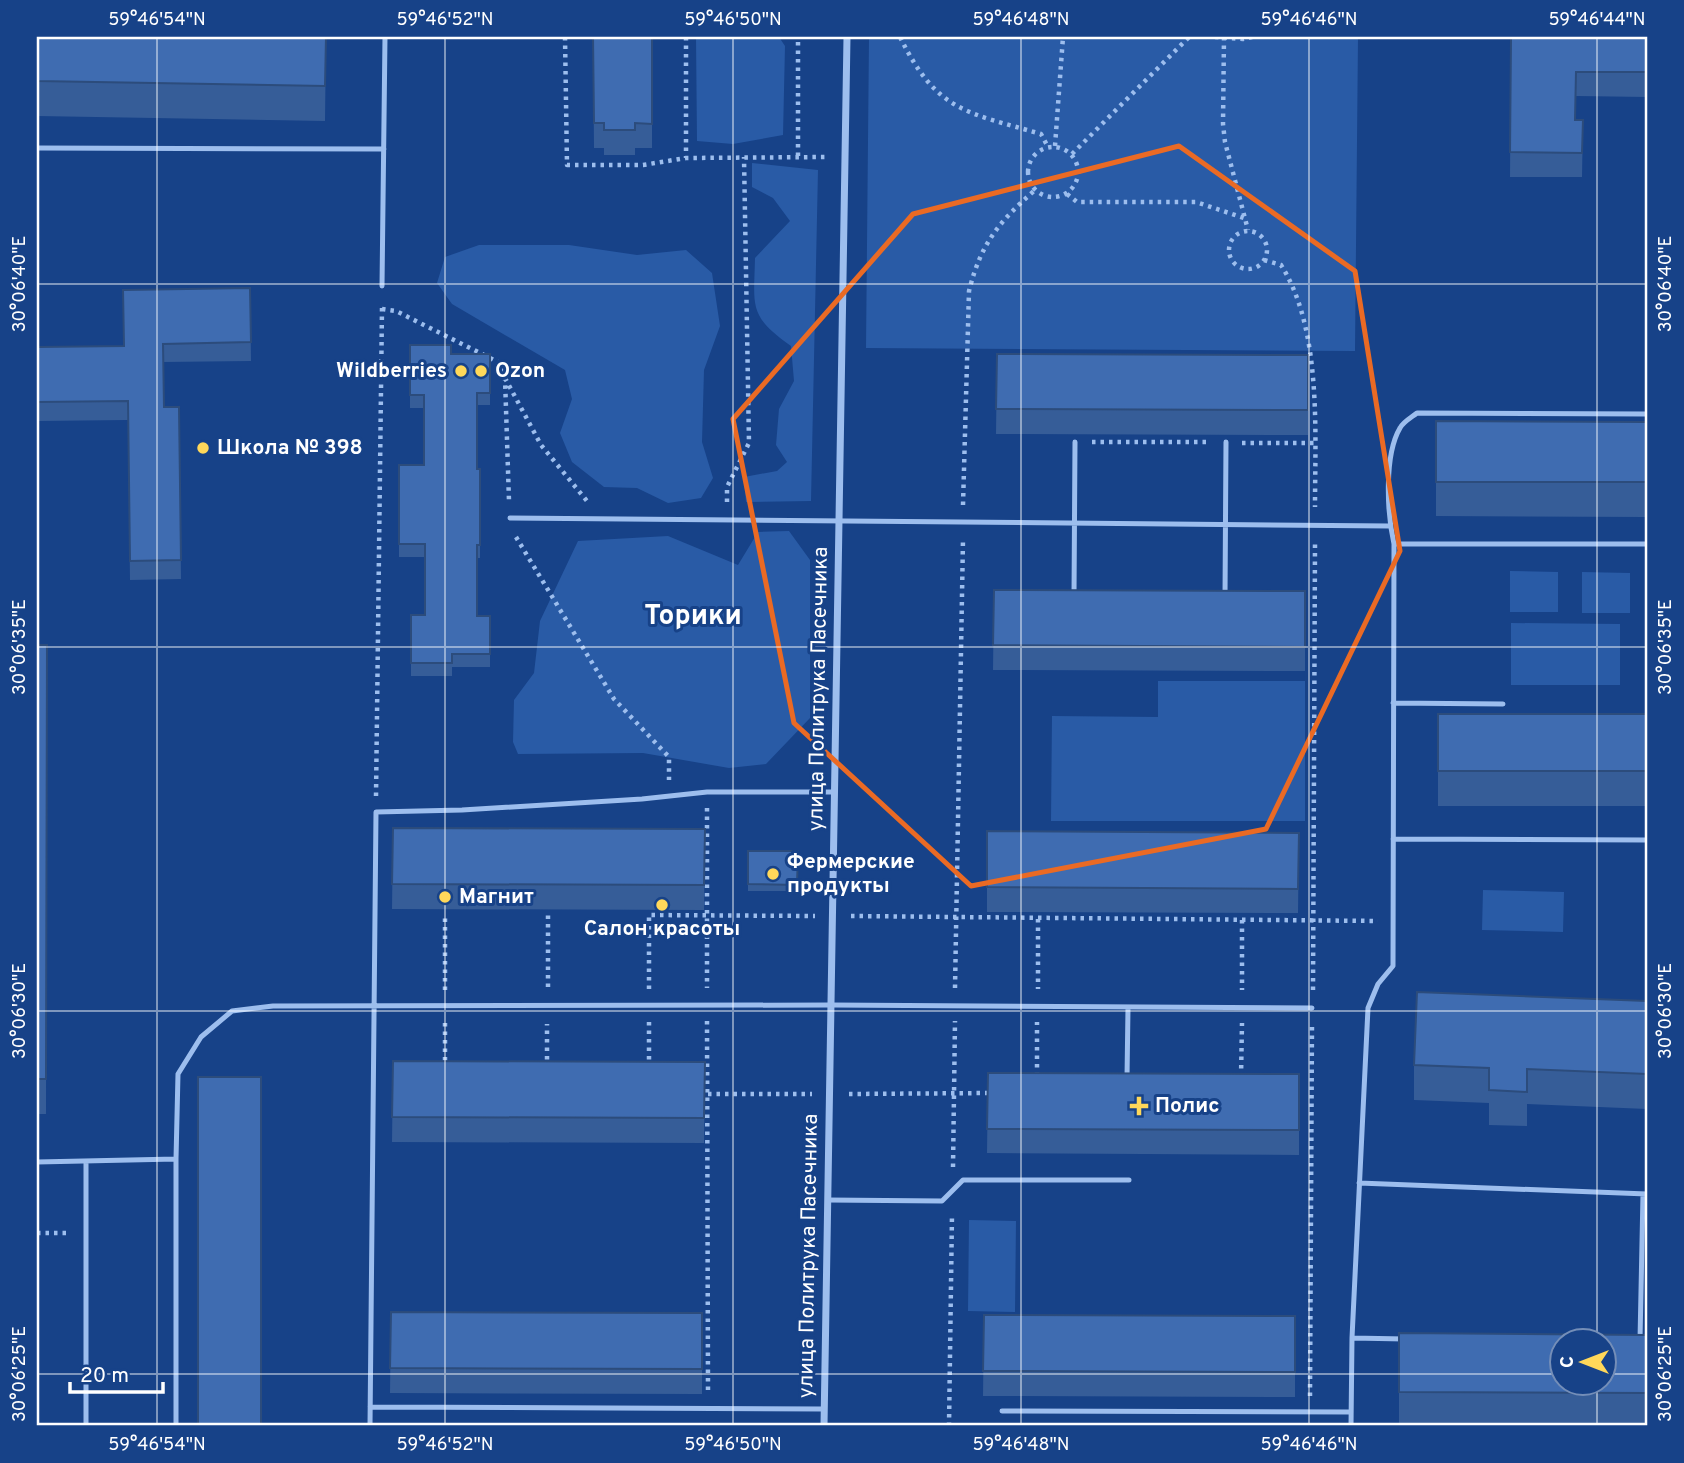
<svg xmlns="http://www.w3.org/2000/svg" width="1684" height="1463" viewBox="0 0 1684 1463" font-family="Overpass,sans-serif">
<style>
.green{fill:#295ba6}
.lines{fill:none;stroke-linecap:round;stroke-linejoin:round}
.path{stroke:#9dbeee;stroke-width:4.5;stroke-dasharray:3.5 5;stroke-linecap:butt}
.lane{stroke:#9dbeee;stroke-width:5}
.street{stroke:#9dbeee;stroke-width:7}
.wall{fill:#365d98}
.building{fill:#3f6cb1;stroke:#2c4c7c;stroke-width:2;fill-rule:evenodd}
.marked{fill:none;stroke:#ea6a24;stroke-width:5;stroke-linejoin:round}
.ticks{fill:none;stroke:#fff;stroke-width:2;stroke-opacity:0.45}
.poi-dot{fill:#ffd85a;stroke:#174288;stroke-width:2.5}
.labels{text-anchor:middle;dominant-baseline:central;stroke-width:6;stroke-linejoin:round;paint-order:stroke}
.poi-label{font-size:21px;font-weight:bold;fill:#fff;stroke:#174288;text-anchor:start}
.street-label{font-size:21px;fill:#fff;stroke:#174288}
.district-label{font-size:28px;font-weight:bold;fill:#fff;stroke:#174288}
.neatline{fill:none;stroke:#fff;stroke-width:2.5}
.ticks-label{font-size:18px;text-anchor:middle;fill:#fff}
</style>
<rect width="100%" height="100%" fill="#174288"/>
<path class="green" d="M696,37H779L785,46L783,135L733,144L697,141Z
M869,37H1358L1355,351L866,348Z
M752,163L818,170L811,501L746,502L744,477L777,471L787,462L776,445L779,409L794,381L791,346C748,316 754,306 755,258L790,221L773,198L752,187Z
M479,245H569L637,255L686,250L712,273L720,326L704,370L702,442L713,478L701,498L668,503L637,488L604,487L572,462L560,433L572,399L565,370L452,304L437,283L445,257Z
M789,531L810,560V718L766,764L729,768L643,753L518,754L513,742L514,700L534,673L540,621L578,541L668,536L738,565L758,532Z
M1510,571L1558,572V612H1510Z
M1582,572L1630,573V613H1582Z
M1511,623L1620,624V685H1511Z
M1158,681H1305V821H1051L1052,716L1158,717Z
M1483,890L1564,892L1563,932L1482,930Z
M969,1220L1016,1221L1015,1312L968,1311Z"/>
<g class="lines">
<path class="path" d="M565,37L567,165H643L686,158L827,157
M686,37V158
M900,37C937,112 966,112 1041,134L1048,147
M1215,37L1243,39L1253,37
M1224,37L1223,124L1225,142L1248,230
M1055,146L1063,37
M1028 172a25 25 0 1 1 50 0a25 25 0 1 1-50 0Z
M1072,154L1189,37
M798,156V37
M1067,194L1077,202H1196L1244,218
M1229 250a19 19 0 1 1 38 0a19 19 0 1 1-38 0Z
M1264,260L1281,265C1322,329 1315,433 1315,507
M382,309L396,311L498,362L505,378L509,501
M505,378L541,445L587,501
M1092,442H1209
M1242,443H1315
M727,502V487L749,443L744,157
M963,505L969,291C981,243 999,222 1035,190
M516,537L614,699L669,757V780
M376,796L382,308
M707,808V988
M851,916L1378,921
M1038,919V989
M1242,920V990
M548,987V915
M955,988L963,539
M649,989V915L815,916
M445,990V914
M1313,990L1315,544
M707,1021L708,1390
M649,1022V1066
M445,1023V1067
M547,1068V1024
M1037,1076V1022
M1241,1077L1242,1023
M708,1094H812
M849,1094L994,1093
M953,1167L955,1021
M37,1233H68
M1310,1396L1312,1023
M949,1426L952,1214"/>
<path class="lane" d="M37,148L384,149
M382,286L385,37
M510,518L1390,526
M1394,544H1647
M1074,596L1075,442
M1225,597L1226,442
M1393,703L1503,704
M1393,839L1647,840
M1127,1078L1128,1008
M37,1162L176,1159
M1359,1183L1647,1194
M828,1200L942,1201L963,1180H1129
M1352,1338L1405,1339
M1640,1340L1643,1194
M370,1407L824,1409
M1002,1411L1351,1412
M86,1426V1162
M176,1426V1159L178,1074L201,1037L232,1011L273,1006L832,1005L1312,1008
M370,1426L376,812L462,810L642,799L707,792H834
M1351,1426L1352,1338L1368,1008L1378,984L1393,966L1394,544C1387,513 1384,455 1400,428C1403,422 1412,417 1417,413L1647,414"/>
<path class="street" d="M824,1426L847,37"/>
</g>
<path class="wall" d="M37,37H326L325,121L37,116Z
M593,37H652V148H635V155H604V148H594Z
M1511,37H1647V97L1576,96V120H1583L1582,177H1510Z
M250,288L251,361L163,362L164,407H179L181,579L130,580L128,420L37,421V347L123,346Z
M410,345L451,354H490V405H477V469H480V558H477V616H490V667H452V676H411V615H425V557H399V465H424V408H410Z
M997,354L1308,355V435L996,434Z
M1436,421L1647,422V517L1436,516Z
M994,590L1305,591V671L993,670Z
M37,645H47L46,1114H37Z
M1438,714H1647V806H1438Z
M393,828L705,829L704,910L392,909Z
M987,831L1299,833L1298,913L987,912Z
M748,851H798L797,891H748Z
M1647,1001V1109L1527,1104V1126L1489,1125V1103L1414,1100V1065Z
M393,1061L705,1062L704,1143L392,1142Z
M988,1073L1299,1074V1155L987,1153Z
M391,1312L702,1313V1394L390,1393Z
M984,1315L1295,1316V1397L983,1396Z
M1399,1333L1647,1335V1426H1399Z"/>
<path class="building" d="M37,37H326L325,86L37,81Z
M593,37H652V124L635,123V130H604V123H594Z
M1511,37H1647V72H1576L1575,120H1583L1582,153L1510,152Z
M250,288L251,342L163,344L164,407H179L181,560L130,561L128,401L37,402V347L124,346L123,290Z
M410,345H451V354H490V393H477V469H480V545H477V616H490V654H452V663H411V615H425V544H399V465H424V395H410Z
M997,354L1308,355V410L996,409Z
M1436,421L1647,422V482H1436Z
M994,590L1305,591V647L993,645Z
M37,645H47L46,1079H37Z
M1438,714H1647V771H1438Z
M393,828L705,829L704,885L392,884Z
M987,831L1299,833L1298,889L987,887Z
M748,851H798L797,885L748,884Z
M1417,992L1647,1001V1074L1527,1069V1092L1489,1090V1068L1414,1065Z
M393,1061L705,1062L704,1118L392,1117Z
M988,1073L1299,1074V1130L987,1129Z
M198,1077H261V1426H198Z
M391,1312L702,1313V1369L390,1368Z
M984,1315L1295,1316V1372L983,1371Z
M1399,1333L1647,1335V1393L1399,1392ZM1562,1340H1604V1382H1562Z"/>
<path class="marked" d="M1179,146L1355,271L1400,551L1266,829L971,886L794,723L733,419L913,214Z"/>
<path class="ticks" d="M157,37V1426M445,37V1426M733,37V1426M1021,37V1426M1309,37V1426M1597,37V1340M37,284H1647M37,647H1647M37,1011H1647M37,1374H1562M1604,1374H1647M1597,1382V1426"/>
<g class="poi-dot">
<circle cx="461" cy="371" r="7"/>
<circle cx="481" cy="371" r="7"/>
<circle cx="203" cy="448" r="7"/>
<circle cx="773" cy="874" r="7"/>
<circle cx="445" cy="897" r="7"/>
<circle cx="662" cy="905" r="7"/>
<path d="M1135.5 1095.5h7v7h7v7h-7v7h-7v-7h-7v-7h7z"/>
</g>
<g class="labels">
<g class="poi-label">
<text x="447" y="371" text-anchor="end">Wildberries</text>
<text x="495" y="371">Ozon</text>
<text x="217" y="448">Школа № 398</text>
<text x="787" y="862">Фермерские<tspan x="787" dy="24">продукты</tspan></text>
<text x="459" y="897">Магнит</text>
<text x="662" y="929" text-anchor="middle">Салон красоты</text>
<text x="1155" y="1106">Полис</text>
</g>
<g class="street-label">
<text transform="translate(819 689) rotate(-89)">улица Политрука Пасечника</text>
<text transform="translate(809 1256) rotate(-89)">улица Политрука Пасечника</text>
</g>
<g class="district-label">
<text x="693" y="617">Торики</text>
</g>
</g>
<rect width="1684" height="1463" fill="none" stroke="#174288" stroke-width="77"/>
<g transform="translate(1583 1362) rotate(270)"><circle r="33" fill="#174288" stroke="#748eb8" stroke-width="2"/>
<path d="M0-5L12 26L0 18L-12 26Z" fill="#ffd85a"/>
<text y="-10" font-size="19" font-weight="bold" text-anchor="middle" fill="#ffffff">С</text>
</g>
<path d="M70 1382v10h93v-10" fill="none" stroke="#ffffff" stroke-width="3.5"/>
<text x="80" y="1382" font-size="21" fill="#ffffff" stroke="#174288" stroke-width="5" paint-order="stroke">20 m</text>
<rect x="38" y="38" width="1608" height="1386" class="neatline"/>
<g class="ticks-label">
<text x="157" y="25">59°46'54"N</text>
<text x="445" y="25">59°46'52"N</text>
<text x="733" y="25">59°46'50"N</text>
<text x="1021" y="25">59°46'48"N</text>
<text x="1309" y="25">59°46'46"N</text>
<text x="1597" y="25">59°46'44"N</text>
<text transform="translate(1665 284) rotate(-90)" y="6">30°06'40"E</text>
<text transform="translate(19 284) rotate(-90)" y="6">30°06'40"E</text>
<text transform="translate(1665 647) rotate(-90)" y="6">30°06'35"E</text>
<text transform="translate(19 647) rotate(-90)" y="6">30°06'35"E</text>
<text transform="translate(1665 1011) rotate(-90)" y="6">30°06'30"E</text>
<text transform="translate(19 1011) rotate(-90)" y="6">30°06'30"E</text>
<text transform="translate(1665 1374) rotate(-90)" y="6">30°06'25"E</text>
<text transform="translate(19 1374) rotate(-90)" y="6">30°06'25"E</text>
<text x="157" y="1450">59°46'54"N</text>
<text x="445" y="1450">59°46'52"N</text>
<text x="733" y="1450">59°46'50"N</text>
<text x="1021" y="1450">59°46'48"N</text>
<text x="1309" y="1450">59°46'46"N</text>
</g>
</svg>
